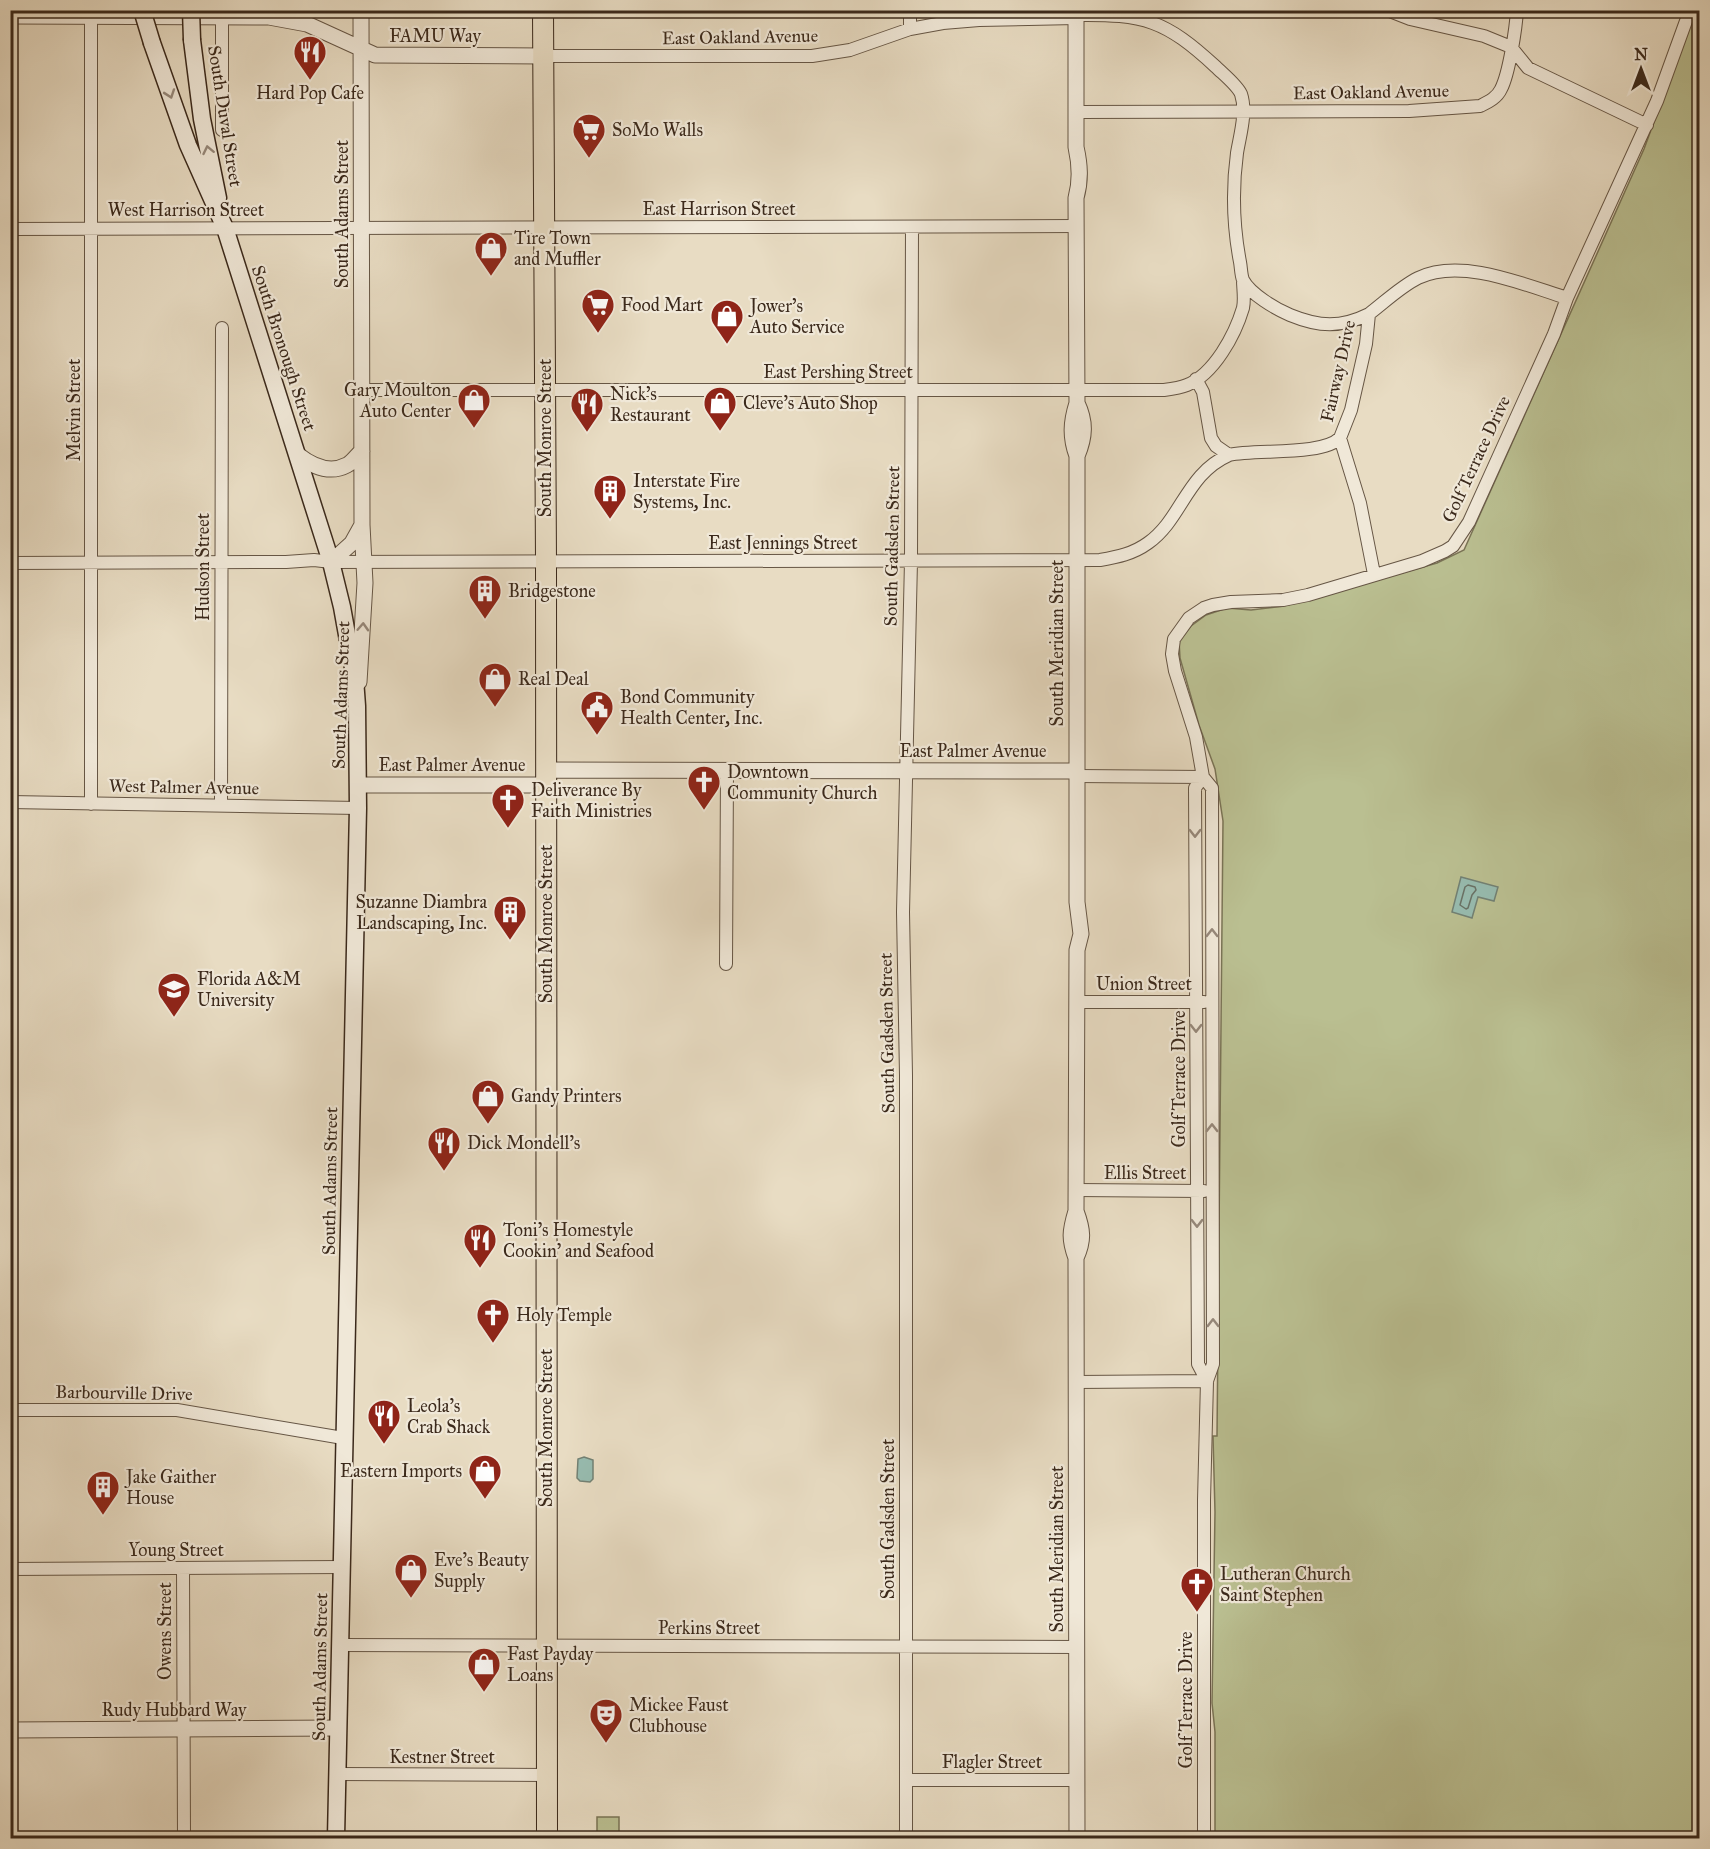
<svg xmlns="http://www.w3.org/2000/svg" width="1710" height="1849" viewBox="0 0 1710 1849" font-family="'IM FELL Great Primer',serif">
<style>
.green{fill:#babf91;stroke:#7a7456;stroke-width:1.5}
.water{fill:#97bcb0;stroke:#728174;stroke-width:1.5}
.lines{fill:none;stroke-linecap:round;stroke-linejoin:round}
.shore{stroke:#697266;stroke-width:1.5}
.minor-casing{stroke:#665645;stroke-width:14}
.tertiary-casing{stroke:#665645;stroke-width:17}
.secondary-casing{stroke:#3b291b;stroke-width:19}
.primary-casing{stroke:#3b291b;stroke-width:22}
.minor{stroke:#f0e8d8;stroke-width:12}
.tertiary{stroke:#f0e8d8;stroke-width:15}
.secondary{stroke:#f0e8d8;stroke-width:16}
.primary{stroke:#e8dcc3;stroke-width:20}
.secondary-bridge-casing{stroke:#3b291b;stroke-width:19;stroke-linecap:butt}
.secondary-bridge{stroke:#f0e8d8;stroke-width:16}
.oneway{stroke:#96887a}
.labels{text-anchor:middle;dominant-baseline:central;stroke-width:4.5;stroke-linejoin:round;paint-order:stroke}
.street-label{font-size:18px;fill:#3b291b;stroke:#f0e8d8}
.poi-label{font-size:18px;fill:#3b291b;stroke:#f0e8d8;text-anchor:start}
</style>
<rect width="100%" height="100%" fill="#e8dcc3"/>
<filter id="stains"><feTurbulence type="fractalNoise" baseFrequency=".00333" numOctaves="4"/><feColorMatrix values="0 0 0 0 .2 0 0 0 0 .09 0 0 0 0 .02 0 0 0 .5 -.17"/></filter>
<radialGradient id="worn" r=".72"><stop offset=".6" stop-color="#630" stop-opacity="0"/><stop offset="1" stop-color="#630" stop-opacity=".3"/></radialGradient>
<path class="green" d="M1695,11H1699V1838H1215V1732L1212,1703L1215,1512L1213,1436H1217L1223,821L1215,769L1199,725L1180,658L1179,641L1191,626L1206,615L1227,608L1251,610L1284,606L1437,563L1464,550L1644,149Z
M597,1817H619V1838H597Z"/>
<path class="water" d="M1461,877L1498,887L1494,901L1478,897L1472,918L1452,912Z
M584,1457L593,1460V1479L590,1482L580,1481L577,1478L578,1459Z"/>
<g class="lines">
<path class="shore" d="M1468,885L1475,887L1476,890L1472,895L1468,908L1466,909L1460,905L1465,887Z"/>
<g class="minor-casing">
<path id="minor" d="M1387,10L1410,19L1484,36L1511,47L1528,68L1647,125
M222,15V130
M1076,15C1145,14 1165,20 1216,67C1223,74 1237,85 1241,94C1247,112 1240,135 1237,153C1232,190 1233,225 1240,262C1241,267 1241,275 1243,280C1250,294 1276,309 1290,315C1319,327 1341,328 1369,314
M910,29V10
M543,56H812L850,50L910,29L943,23L979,20L1076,18
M1077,112L1409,111L1480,106C1488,102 1497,98 1501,89C1509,74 1516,28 1517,10
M10,229L1077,226
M1196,379L1203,392L1211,438L1216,446L1229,455C1256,449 1322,456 1340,438
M363,390H1164C1172,389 1180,388 1187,385C1214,374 1235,335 1243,308C1245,299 1243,289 1243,280
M10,563L286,562L314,560L331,562L1100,560C1117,557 1133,554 1148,543C1182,519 1186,474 1229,455
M1374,574L1360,503L1340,438L1351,410L1366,344L1369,314C1385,302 1400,287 1418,278C1461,257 1525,285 1567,298
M1077,776L1203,777
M1203,777L1195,788L1198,1364L1207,1381
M10,802L358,808
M91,804V16
M221,806L222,328
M726,964L727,770
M1077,1002H1204
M1076,1190L1204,1191
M1076,1382L1207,1381
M10,1410H177L343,1438
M183,1568L184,1838
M10,1569L342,1567
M340,1645L1077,1647
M338,1774L547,1775
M907,1780H1077
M906,1838V1075L903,912L911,561L912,227
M1204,1838V1500L1207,1381L1213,1364L1212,788L1203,777L1196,737L1175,671L1172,654L1174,639L1189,618L1204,608L1213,605L1231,602L1283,600L1308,595L1422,561L1445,551L1453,546L1469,522L1554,334L1567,298L1657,101L1690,10"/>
</g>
<g class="tertiary-casing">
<path id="tertiary" d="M1076,10V147C1080,165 1081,180 1076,198L1077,403C1071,422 1070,437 1077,456V902L1081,934L1077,950L1076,1211C1070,1231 1069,1239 1076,1258L1077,1838
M10,16L269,17L307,24L375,55L543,56
M298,455C312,466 330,474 347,465C353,462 357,455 362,451
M1077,456C1085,437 1086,422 1077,403
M331,562L352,543L362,525
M359,682L365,583L362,525L361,10
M545,770L1077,771
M358,785H545
M1076,1211C1083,1230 1084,1240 1076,1258
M10,1730L338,1728"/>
</g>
<g class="secondary-casing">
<path id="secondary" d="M192,40L202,119L218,198
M152,43L188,145L225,228L331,562L342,607L355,679L357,706L358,808L336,1838"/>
</g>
<g class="primary-casing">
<path id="primary" d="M543,10L546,562L547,1838"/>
</g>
<use href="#minor" class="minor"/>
<use href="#tertiary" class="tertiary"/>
<use href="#secondary" class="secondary"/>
<use href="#primary" class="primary"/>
<g class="secondary-bridge-casing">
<path id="secondary-bridge" d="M142,10L152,43
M191,10L192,40"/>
</g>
<use href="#secondary-bridge" class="secondary-bridge"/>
</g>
<defs><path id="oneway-chevron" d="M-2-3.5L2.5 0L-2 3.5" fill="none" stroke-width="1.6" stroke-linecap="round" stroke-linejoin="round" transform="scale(1.5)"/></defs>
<g class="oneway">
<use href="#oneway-chevron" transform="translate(170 94) rotate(71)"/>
<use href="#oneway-chevron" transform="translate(208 150) rotate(-102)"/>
<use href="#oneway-chevron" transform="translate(363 627) rotate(-87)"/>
<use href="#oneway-chevron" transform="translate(1195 833) rotate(90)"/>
<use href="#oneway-chevron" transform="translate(1212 933) rotate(-90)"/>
<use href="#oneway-chevron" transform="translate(1196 1028) rotate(90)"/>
<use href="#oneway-chevron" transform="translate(1212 1128) rotate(-90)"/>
<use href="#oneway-chevron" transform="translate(1197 1223) rotate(90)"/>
<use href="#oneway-chevron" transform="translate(1213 1323) rotate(-90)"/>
</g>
<defs>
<g id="restaurant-pin" transform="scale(1.725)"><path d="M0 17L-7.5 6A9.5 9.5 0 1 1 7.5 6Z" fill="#8f2418" stroke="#f0e8d8"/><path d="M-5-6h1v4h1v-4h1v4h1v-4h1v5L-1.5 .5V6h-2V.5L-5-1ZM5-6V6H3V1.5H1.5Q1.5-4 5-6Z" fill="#fff"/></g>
<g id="supermarket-pin" transform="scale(1.725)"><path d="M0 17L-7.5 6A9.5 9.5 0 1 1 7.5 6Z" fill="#8f2418" stroke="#f0e8d8"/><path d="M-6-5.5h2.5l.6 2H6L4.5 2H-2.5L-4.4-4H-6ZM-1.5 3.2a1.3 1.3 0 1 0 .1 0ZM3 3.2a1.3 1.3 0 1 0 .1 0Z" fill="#fff"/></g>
<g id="shop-pin" transform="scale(1.725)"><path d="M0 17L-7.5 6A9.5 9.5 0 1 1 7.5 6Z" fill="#8f2418" stroke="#f0e8d8"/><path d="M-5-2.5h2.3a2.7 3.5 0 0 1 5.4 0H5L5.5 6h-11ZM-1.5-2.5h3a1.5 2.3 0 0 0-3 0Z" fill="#fff"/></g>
<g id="building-pin" transform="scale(1.725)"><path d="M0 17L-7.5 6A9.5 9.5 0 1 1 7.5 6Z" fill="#8f2418" stroke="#f0e8d8"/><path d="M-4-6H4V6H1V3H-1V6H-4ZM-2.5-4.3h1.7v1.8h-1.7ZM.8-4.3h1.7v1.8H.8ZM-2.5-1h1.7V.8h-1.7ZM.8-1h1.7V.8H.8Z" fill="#fff"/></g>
<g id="civic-pin" transform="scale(1.725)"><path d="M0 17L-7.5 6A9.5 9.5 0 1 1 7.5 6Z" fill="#8f2418" stroke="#f0e8d8"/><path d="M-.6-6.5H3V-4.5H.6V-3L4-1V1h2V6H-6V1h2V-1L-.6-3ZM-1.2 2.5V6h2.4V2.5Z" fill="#fff"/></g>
<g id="church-pin" transform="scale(1.725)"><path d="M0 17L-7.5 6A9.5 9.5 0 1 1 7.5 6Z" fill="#8f2418" stroke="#f0e8d8"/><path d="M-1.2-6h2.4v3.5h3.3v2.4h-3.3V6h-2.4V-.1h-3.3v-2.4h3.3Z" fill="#fff"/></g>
<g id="university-pin" transform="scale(1.725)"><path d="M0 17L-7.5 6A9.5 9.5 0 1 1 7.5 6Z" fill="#8f2418" stroke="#f0e8d8"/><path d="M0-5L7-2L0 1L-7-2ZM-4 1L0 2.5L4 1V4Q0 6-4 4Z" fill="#fff"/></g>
<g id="theatre-pin" transform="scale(1.725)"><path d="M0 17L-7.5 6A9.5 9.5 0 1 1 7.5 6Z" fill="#8f2418" stroke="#f0e8d8"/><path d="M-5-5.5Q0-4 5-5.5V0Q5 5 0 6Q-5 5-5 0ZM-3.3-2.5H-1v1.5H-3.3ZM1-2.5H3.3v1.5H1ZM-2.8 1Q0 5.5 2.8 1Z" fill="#fff"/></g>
</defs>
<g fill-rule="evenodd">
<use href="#restaurant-pin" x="310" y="52"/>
<use href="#supermarket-pin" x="589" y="130"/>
<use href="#shop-pin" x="491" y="248"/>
<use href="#supermarket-pin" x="598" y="305"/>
<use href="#shop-pin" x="727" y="316"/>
<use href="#shop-pin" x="474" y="400"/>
<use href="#shop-pin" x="720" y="403"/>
<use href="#restaurant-pin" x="587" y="404"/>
<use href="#building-pin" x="610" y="491"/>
<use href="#building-pin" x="485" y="591"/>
<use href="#shop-pin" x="495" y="679"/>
<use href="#civic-pin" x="597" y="707"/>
<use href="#church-pin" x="704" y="782"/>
<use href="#church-pin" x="508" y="800"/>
<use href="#building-pin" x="510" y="912"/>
<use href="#university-pin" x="174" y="989"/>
<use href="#shop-pin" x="488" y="1096"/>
<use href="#restaurant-pin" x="444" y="1143"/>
<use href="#restaurant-pin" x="480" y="1240"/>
<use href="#church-pin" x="493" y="1315"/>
<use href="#restaurant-pin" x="384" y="1416"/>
<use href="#shop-pin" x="485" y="1471"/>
<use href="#building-pin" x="103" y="1487"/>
<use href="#shop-pin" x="411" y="1570"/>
<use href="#church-pin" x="1197" y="1584"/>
<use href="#shop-pin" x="484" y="1664"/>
<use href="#theatre-pin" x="606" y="1715"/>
</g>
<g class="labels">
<g class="street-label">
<text x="435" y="36">FAMU Way</text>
<text transform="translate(740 37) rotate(-1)">East Oakland Avenue</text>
<text transform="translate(1371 92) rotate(-1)">East Oakland Avenue</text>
<text transform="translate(225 116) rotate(81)">South Duval Street</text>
<text x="719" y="209">East Harrison Street</text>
<text x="186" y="210">West Harrison Street</text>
<text transform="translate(342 214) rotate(-90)">South Adams Street</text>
<text transform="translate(284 348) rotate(72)">South Bronough Street</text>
<text transform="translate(1338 371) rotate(-77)">Fairway Drive</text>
<text x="838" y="372">East Pershing Street</text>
<text transform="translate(74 410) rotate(-90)">Melvin Street</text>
<text transform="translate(545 438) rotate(-90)">South Monroe Street</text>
<text transform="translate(1476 459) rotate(-65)">Golf Terrace Drive</text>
<text x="783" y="543">East Jennings Street</text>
<text transform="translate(892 546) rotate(-89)">South Gadsden Street</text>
<text transform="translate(203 567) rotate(-90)">Hudson Street</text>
<text transform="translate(1057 643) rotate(-90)">South Meridian Street</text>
<text transform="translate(341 695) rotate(-88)">South Adams Street</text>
<text x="973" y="751">East Palmer Avenue</text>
<text x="452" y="765">East Palmer Avenue</text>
<text transform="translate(184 787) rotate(1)">West Palmer Avenue</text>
<text transform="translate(546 924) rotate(-90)">South Monroe Street</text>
<text x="1144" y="984">Union Street</text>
<text transform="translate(887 1033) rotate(-91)">South Gadsden Street</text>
<text transform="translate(1179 1079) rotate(-90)">Golf Terrace Drive</text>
<text x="1145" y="1173">Ellis Street</text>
<text transform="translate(330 1181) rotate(-89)">South Adams Street</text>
<text transform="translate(124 1393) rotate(1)">Barbourville Drive</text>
<text transform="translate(546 1428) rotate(-90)">South Monroe Street</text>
<text transform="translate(888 1519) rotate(-90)">South Gadsden Street</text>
<text transform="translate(1057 1549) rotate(-90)">South Meridian Street</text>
<text x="176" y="1550">Young Street</text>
<text x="709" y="1628">Perkins Street</text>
<text transform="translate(165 1631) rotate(-90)">Owens Street</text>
<text transform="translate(320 1667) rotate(-89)">South Adams Street</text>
<text transform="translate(1186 1700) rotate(-90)">Golf Terrace Drive</text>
<text x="174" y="1710">Rudy Hubbard Way</text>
<text x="442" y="1757">Kestner Street</text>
<text x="992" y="1762">Flagler Street</text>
</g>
<g class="poi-label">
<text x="310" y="93" text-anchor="middle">Hard Pop Cafe</text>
<text x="612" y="130">SoMo Walls</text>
<text x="514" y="238">Tire Town<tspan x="514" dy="21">and Muffler</tspan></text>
<text x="621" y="305">Food Mart</text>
<text x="750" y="306">Jower's<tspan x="750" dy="21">Auto Service</tspan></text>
<text x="451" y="390" text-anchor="end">Gary Moulton<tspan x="451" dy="21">Auto Center</tspan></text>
<text x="610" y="394">Nick's<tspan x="610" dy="21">Restaurant</tspan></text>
<text x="743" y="403">Cleve's Auto Shop</text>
<text x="633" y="481">Interstate Fire<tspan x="633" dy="21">Systems, Inc.</tspan></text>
<text x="508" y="591">Bridgestone</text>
<text x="518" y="679">Real Deal</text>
<text x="620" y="697">Bond Community<tspan x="620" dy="21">Health Center, Inc.</tspan></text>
<text x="727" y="772">Downtown<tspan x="727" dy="21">Community Church</tspan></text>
<text x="531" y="790">Deliverance By<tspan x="531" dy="21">Faith Ministries</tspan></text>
<text x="487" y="902" text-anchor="end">Suzanne Diambra<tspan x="487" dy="21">Landscaping, Inc.</tspan></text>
<text x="197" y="979">Florida A&amp;M<tspan x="197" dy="21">University</tspan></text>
<text x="511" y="1096">Gandy Printers</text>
<text x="467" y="1143">Dick Mondell's</text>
<text x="503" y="1230">Toni's Homestyle<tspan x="503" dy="21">Cookin' and Seafood</tspan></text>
<text x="516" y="1315">Holy Temple</text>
<text x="407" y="1406">Leola's<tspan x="407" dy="21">Crab Shack</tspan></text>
<text x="462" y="1471" text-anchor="end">Eastern Imports</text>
<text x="126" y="1477">Jake Gaither<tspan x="126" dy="21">House</tspan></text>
<text x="434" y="1560">Eve's Beauty<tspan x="434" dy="21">Supply</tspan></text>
<text x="1220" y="1574">Lutheran Church<tspan x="1220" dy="21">Saint Stephen</tspan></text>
<text x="507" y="1654">Fast Payday<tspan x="507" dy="21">Loans</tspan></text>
<text x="629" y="1705">Mickee Faust<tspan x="629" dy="21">Clubhouse</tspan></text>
</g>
</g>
<rect width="1710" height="1849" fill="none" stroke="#e8dcc3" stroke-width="36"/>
<rect x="12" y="12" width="1686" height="1825" fill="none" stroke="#3b291b" stroke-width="3"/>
<rect x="18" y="18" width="1674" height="1813" fill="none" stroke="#3b291b" stroke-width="1.5"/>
<g transform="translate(1641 69)" stroke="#f0e8d8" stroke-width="4.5" paint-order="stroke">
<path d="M0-4.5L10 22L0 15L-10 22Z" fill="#3b291b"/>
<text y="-9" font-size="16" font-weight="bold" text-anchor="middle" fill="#3b291b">N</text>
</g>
<rect width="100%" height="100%" filter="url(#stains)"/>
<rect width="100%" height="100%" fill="url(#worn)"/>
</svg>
